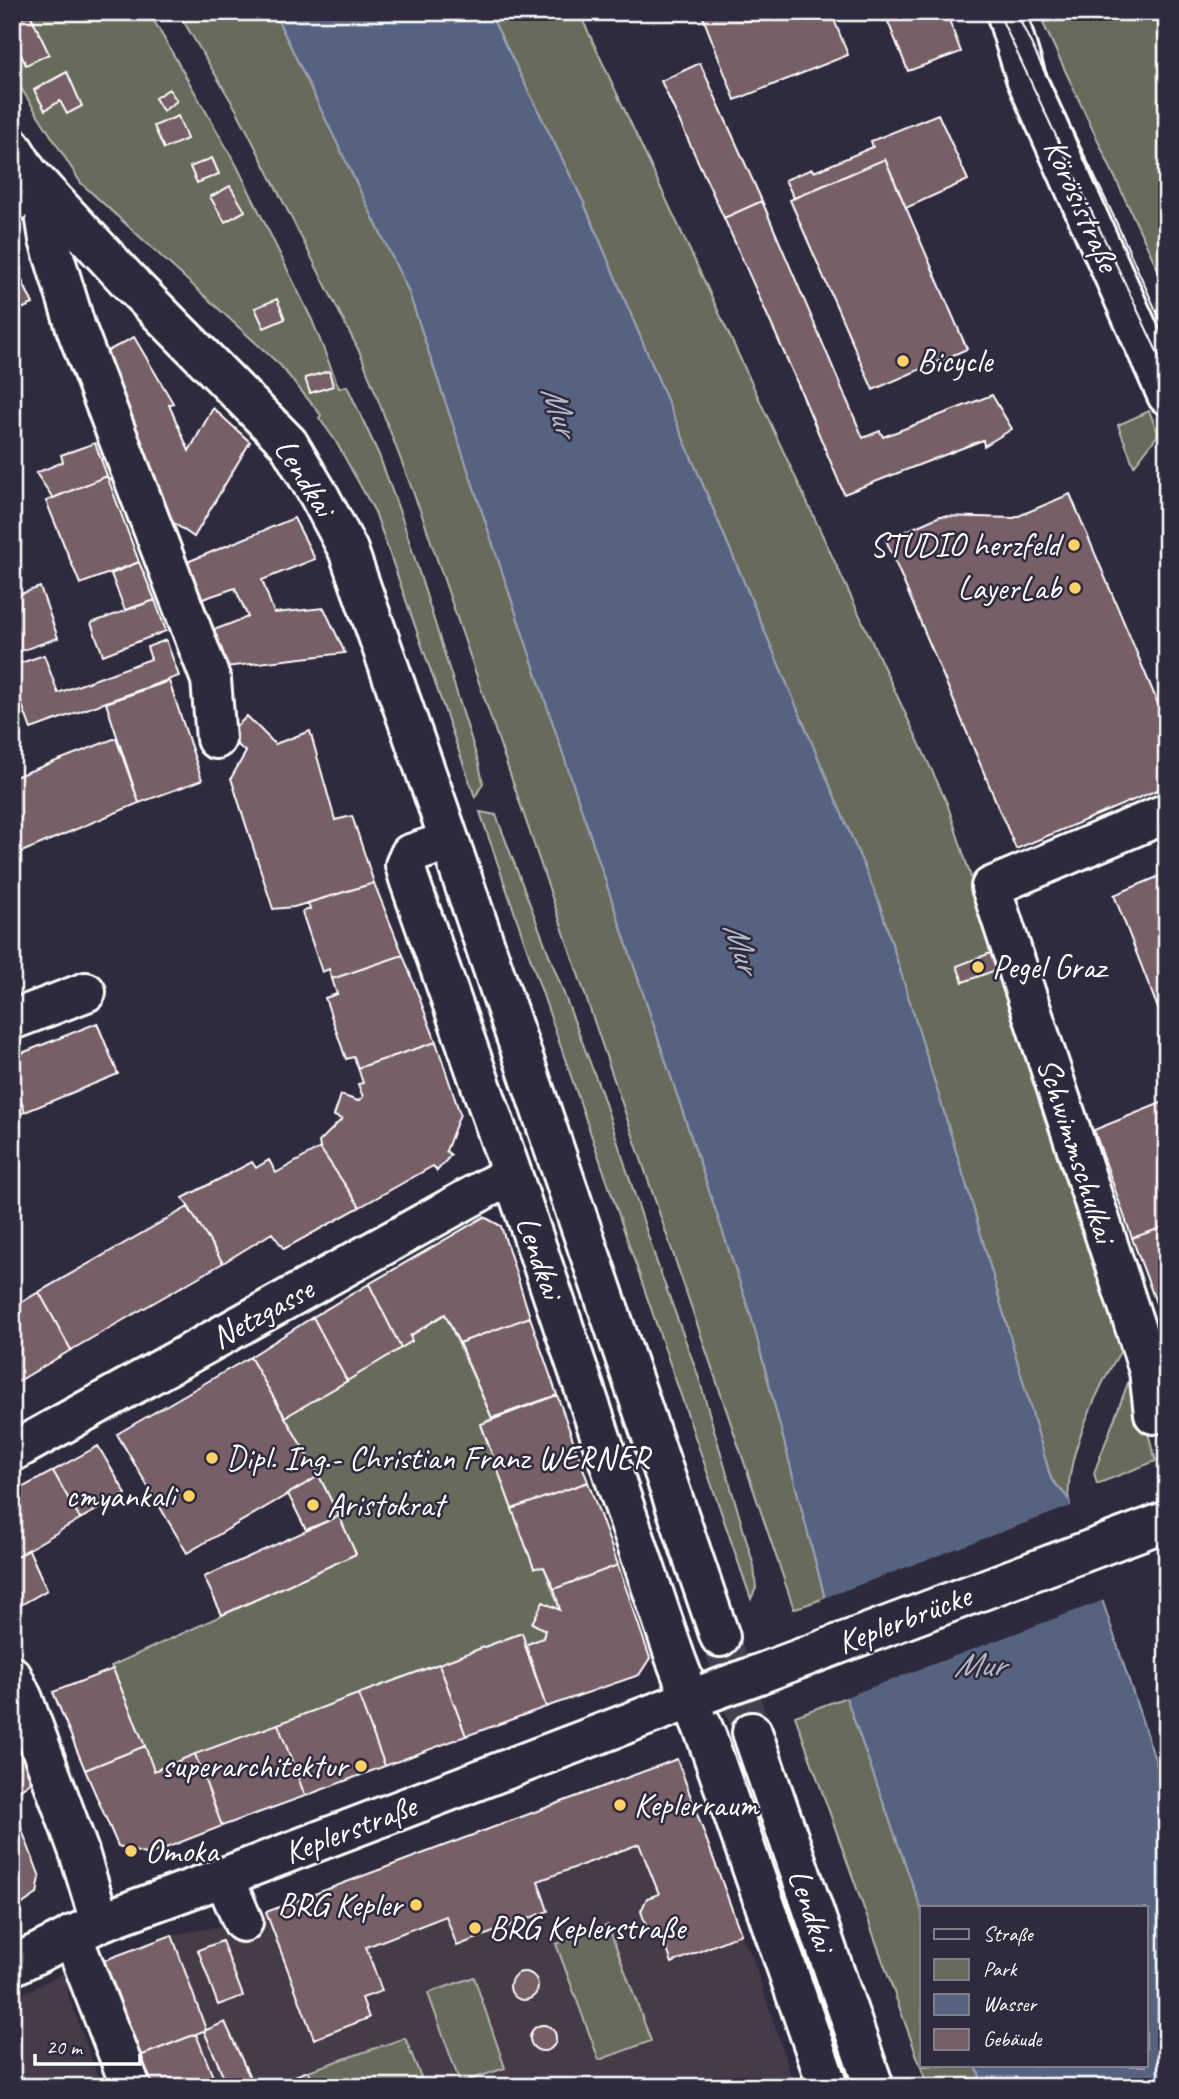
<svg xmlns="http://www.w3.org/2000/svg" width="1179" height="2099" viewBox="0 0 1179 2099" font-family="Caveat,sans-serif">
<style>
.built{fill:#443a49}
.green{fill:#686b5c;stroke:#b4b5ae;stroke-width:2}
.water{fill:#576380;stroke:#9aa1b3;stroke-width:2}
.pier{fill:#2f2a3d}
.building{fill:#765e66;stroke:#fff;stroke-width:2}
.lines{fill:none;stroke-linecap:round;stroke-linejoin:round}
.major-tunnel{stroke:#443f50;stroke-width:38;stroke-dasharray:38 19;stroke-linecap:butt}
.minor-casing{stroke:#fff;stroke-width:44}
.major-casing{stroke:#fff;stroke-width:44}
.minor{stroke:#2f2a3d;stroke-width:38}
.major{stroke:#2f2a3d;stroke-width:38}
.tram{stroke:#fff;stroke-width:2}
.major-bridge-casing{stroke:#fff;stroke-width:44;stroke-linecap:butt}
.major-bridge{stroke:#2f2a3d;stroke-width:38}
.poi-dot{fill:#ffd166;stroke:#2f2a3d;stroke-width:2.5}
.labels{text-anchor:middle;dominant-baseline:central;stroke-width:5;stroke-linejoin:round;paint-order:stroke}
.street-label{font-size:33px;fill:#fff;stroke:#2f2a3d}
.poi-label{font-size:33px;fill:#fff;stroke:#2f2a3d;text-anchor:start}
.water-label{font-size:35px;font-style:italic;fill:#b3b9c6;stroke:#2f2a3d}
</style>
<rect width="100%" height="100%" fill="#2f2a3d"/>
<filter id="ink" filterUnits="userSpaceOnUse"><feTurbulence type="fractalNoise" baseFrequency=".0143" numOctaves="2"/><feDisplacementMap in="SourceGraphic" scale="14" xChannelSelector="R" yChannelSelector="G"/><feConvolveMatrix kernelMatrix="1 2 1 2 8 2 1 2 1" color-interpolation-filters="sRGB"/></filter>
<g filter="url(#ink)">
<path class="built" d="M677,1759L741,1934L753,1959L795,2087H217L196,2034L206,2029L172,1935L243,1922Z
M71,1969L68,1994L102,2087H12V1999Z"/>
<path class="green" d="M12,12H149L237,166L312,320L339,388L347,386L379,455L403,521L479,764L483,783L475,797L375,512L335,440L319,418L321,415L280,365L81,183L12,74Z
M178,12H274L408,290L752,1319L825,1598L794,1609L423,518L361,355L237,111Z
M489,12H579L947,803L1123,1347C1100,1383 1065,1457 1069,1499L1051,1479L971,1200L879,902L583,201Z
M1069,12H1167V289L1043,23Z
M1149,411L1158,432L1157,436L1134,466L1118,425Z
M480,812L496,815L602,1094L657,1263L698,1375L754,1566L756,1588L751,1599Z
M445,1314L492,1418L481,1425L534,1568L544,1567L560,1610L543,1602L533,1622L545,1630L543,1638L525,1645L521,1633L154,1771L111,1666L356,1554L319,1476L285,1417L412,1341L410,1336Z
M1131,1375L1156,1461L1097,1484L1094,1473Z
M846,1697L922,1911V2066H976L984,2087H928L795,1716Z
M608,1925L651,2041L599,2060L556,1944Z
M474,1977L505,2068L460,2083L428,1993Z
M405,2038L425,2087H315L308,2071Z"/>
<path class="water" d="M274,12H489L583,201L879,902L971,1200L1051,1479L1069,1499L1167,1796V2087H984L976,2066H1146V1908H922V1911L846,1697L825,1598L752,1319L408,290Z"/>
<path class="pier" d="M1069,1493L1073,1498L1115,1631L1104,1600L843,1698L821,1599L1071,1506Z"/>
<path class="building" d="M701,12H831L848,55L735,100Z
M884,12H946L961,52L908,71Z
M30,14L49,54L26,65L12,37V23Z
M700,63L762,201L724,218L661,81Z
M67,72L82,106L67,114L60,101L45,110L34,90Z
M169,89L177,101L163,111L155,98Z
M938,114L968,180L906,208L885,159L794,198L785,180L812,169L814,172L873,147L871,141Z
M178,116L187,139L164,149L154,126Z
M212,158L219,174L197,183L190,167Z
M885,159L967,349L873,390L790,200Z
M230,186L245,211L225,222L210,197Z
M762,201L863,438L880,431L883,437L992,395L1012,429L984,446L983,440L844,494L794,375L724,218Z
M12,259L33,304L12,313Z
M277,299L285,319L264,328L255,308Z
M134,337L173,403L169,405L189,451L213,408L250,442L194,537L155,510L98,356Z
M329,371L333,386L310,393L305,378Z
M95,443L107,476L53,498L36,473L63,462L61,455Z
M107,476L139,562L80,584L46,501Z
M1070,494L1167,725V786L1016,849L886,540L940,516L1014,518Z
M294,518L315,559L262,580L274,613L324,608L345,653L225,667L206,633L248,617L235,588L191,603L175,567Z
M139,562L155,600L125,610L111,574Z
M40,587L58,638L12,654V597Z
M155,600L166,631L103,655L91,623Z
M166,640L179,676L31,729L12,678V666L44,655L58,693L151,659L147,647Z
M169,681L202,780L139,803L106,703Z
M247,716L275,744L310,731L335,820L352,816L374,883L294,907L273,909L231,778L246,752L227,736Z
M116,738L139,803L12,856V778Z
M1167,873V1029H1166L1114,895Z
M374,883L403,955L332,979L329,969L322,972L302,912L310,909L308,903Z
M993,952L999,969L963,982L957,966Z
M403,955L436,1042L358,1068L354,1057L346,1059L325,998L337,994L332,979Z
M97,1023L118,1074L25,1112L12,1076V1057Z
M436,1042L460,1114L446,1151L451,1155L437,1171L433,1166L360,1207L320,1148L319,1142L342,1119L334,1116L341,1095L358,1101L363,1097L358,1084L363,1083L358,1068Z
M12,1076L25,1112L12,1117Z
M1166,1101L1167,1226L1132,1238L1094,1130Z
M320,1148L360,1207L284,1249L272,1233L223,1263L183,1198L252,1162L256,1168L269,1160L276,1173Z
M188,1207L223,1263L71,1350L39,1292Z
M484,1217L501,1226L530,1317L459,1343L445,1314L410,1336L412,1341L401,1348L369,1284Z
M1167,1226V1300L1156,1303L1132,1238Z
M369,1284L401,1348L347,1381L313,1317Z
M39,1292L71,1350L12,1385V1308Z
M313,1317L347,1381L285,1417L250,1357Z
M530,1317L557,1395L492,1418L459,1343Z
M250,1357L319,1476L187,1553L117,1434Z
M557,1395L588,1482L512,1509L481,1424Z
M98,1446L126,1494L80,1519L53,1471Z
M53,1471L80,1519L12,1559V1493Z
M319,1476L339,1516L306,1530L288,1494Z
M588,1482L618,1565L554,1589L544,1567L534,1568L512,1509Z
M339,1516L356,1554L222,1615L204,1577Z
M29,1550L47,1590L12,1610V1559Z
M618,1565L650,1658L639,1675L546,1707L525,1645L543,1638L545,1630L532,1623L543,1602L560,1610L554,1589Z
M522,1633L546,1707L466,1736L439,1664Z
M439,1664L466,1736L385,1766L358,1694Z
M113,1669L145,1746L85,1770L53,1692Z
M358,1694L385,1766L305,1796L278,1724Z
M278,1724L305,1796L222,1826L195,1754Z
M12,1729L35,1779L12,1795Z
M145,1746L154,1771L195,1754L222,1826L148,1855L118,1846L85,1770Z
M677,1759L741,1934L672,1963L661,1933L647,1929L641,1911L647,1898L659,1894L639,1844L538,1881L548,1911L457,1946L446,1916L366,1947L382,1991L362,1998L369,2018L314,2039L266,1912Z
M12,1804L40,1877L37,1894L12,1911Z
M172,1935L206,2030L140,2056L102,1961Z
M222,1941L243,1996L218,2005L198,1950Z
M510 1986a14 14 0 1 1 28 0a14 14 0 1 1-28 0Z
M225,2022L251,2080L235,2087H228L204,2031Z
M530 2038a13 13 0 1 1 26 0a13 13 0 1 1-26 0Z
M196,2034L217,2087H152L140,2056Z
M308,2071L315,2087H291L287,2079Z"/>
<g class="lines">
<path class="major-tunnel" d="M720,1637L752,1732"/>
<g class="minor-casing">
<path id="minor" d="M12,202L41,187L49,240L76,328L211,680L216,739
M449,841L410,854L405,865L409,879L512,1174L675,1657L691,1699
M12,1020L86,992
M1154,1414L1149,1371L1137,1333L991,887L1167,813
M12,1452L512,1174
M12,1676L23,1699L79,1852L100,1922
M224,1877L243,1922
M72,1935L131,2087"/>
</g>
<g class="major-casing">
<path id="major" d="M1006,12L1026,78L1167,395
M12,147L28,173L134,287L288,443L320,497L348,550L438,807L720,1637
M759,1674L1167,1521
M691,1699L707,1738L828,2087
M752,1732L874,2087
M12,1966L100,1922L224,1877L707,1693"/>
</g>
<use href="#minor" class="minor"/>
<use href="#major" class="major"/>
<path class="tram" d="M998,12L1167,373
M1016,12L1113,215L1167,335"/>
<g class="major-bridge-casing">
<path id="major-bridge" d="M707,1693L759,1674"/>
</g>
<use href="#major-bridge" class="major-bridge"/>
</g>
</g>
<g class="poi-dot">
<circle cx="903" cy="361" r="7"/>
<circle cx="1074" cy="545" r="7"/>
<circle cx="1075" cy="588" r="7"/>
<circle cx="978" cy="967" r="7"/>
<circle cx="212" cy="1458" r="7"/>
<circle cx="189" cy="1496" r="7"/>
<circle cx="313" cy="1505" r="7"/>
<circle cx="361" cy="1766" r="7"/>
<circle cx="620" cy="1805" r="7"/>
<circle cx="131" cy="1851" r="7"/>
<circle cx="416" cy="1905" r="7"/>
<circle cx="475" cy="1928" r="7"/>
</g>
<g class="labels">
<g class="street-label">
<text transform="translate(1082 205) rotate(66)">Körösistraße</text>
<text transform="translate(305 477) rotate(58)">Lendkai</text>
<text transform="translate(1077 1150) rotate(72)">Schwimmschulkai</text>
<text transform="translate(540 1257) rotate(71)">Lendkai</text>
<text transform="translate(262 1313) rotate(-29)">Netzgasse</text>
<text transform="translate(904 1619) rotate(-21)">Keplerbrücke</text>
<text transform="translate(350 1829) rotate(-21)">Keplerstraße</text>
<text transform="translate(812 1910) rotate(71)">Lendkai</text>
</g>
<g class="poi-label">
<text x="917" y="361">Bicycle</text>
<text x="1060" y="545" text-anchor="end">STUDIO herzfeld</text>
<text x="1061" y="588" text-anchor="end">LayerLab</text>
<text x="992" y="967">Pegel Graz</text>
<text x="226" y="1458">Dipl. Ing.- Christian Franz WERNER</text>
<text x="175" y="1496" text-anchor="end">cmyankali</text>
<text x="327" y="1505">Aristokrat</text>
<text x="347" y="1766" text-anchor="end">superarchitektur</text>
<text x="634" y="1805">Keplerraum</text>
<text x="145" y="1851">Omoka</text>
<text x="402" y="1905" text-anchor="end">BRG Kepler</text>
<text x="489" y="1928">BRG Keplerstraße</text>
</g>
<g class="water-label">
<text transform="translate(560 410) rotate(71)">Mur</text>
<text transform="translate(742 947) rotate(72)">Mur</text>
<text x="979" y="1664">Mur</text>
</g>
</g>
<rect width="1179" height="2099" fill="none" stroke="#2f2a3d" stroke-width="42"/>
<rect x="21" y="21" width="1137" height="2057" fill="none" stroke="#fff" stroke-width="2.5" filter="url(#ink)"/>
<rect x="920" y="1906" width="228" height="161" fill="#2f2a3d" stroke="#827f8b" stroke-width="2"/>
<rect x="934" y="1929" width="35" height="10" fill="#2f2a3d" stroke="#827f8b" stroke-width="2"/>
<text x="983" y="1941" font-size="21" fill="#ffffff">Straße</text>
<rect x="934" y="1959" width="35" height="21" fill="#686b5c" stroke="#827f8b" stroke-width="2"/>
<text x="983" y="1976" font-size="21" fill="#ffffff">Park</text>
<rect x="934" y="1994" width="35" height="21" fill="#576380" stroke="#827f8b" stroke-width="2"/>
<text x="983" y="2011" font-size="21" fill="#ffffff">Wasser</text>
<rect x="934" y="2029" width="35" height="21" fill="#765e66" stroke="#827f8b" stroke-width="2"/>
<text x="983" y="2046" font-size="21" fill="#ffffff">Gebäude</text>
<path d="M35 2054v10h105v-10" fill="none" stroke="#ffffff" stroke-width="3.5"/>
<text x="46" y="2054" font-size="21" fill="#ffffff" stroke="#2f2a3d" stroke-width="5" paint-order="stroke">20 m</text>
</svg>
